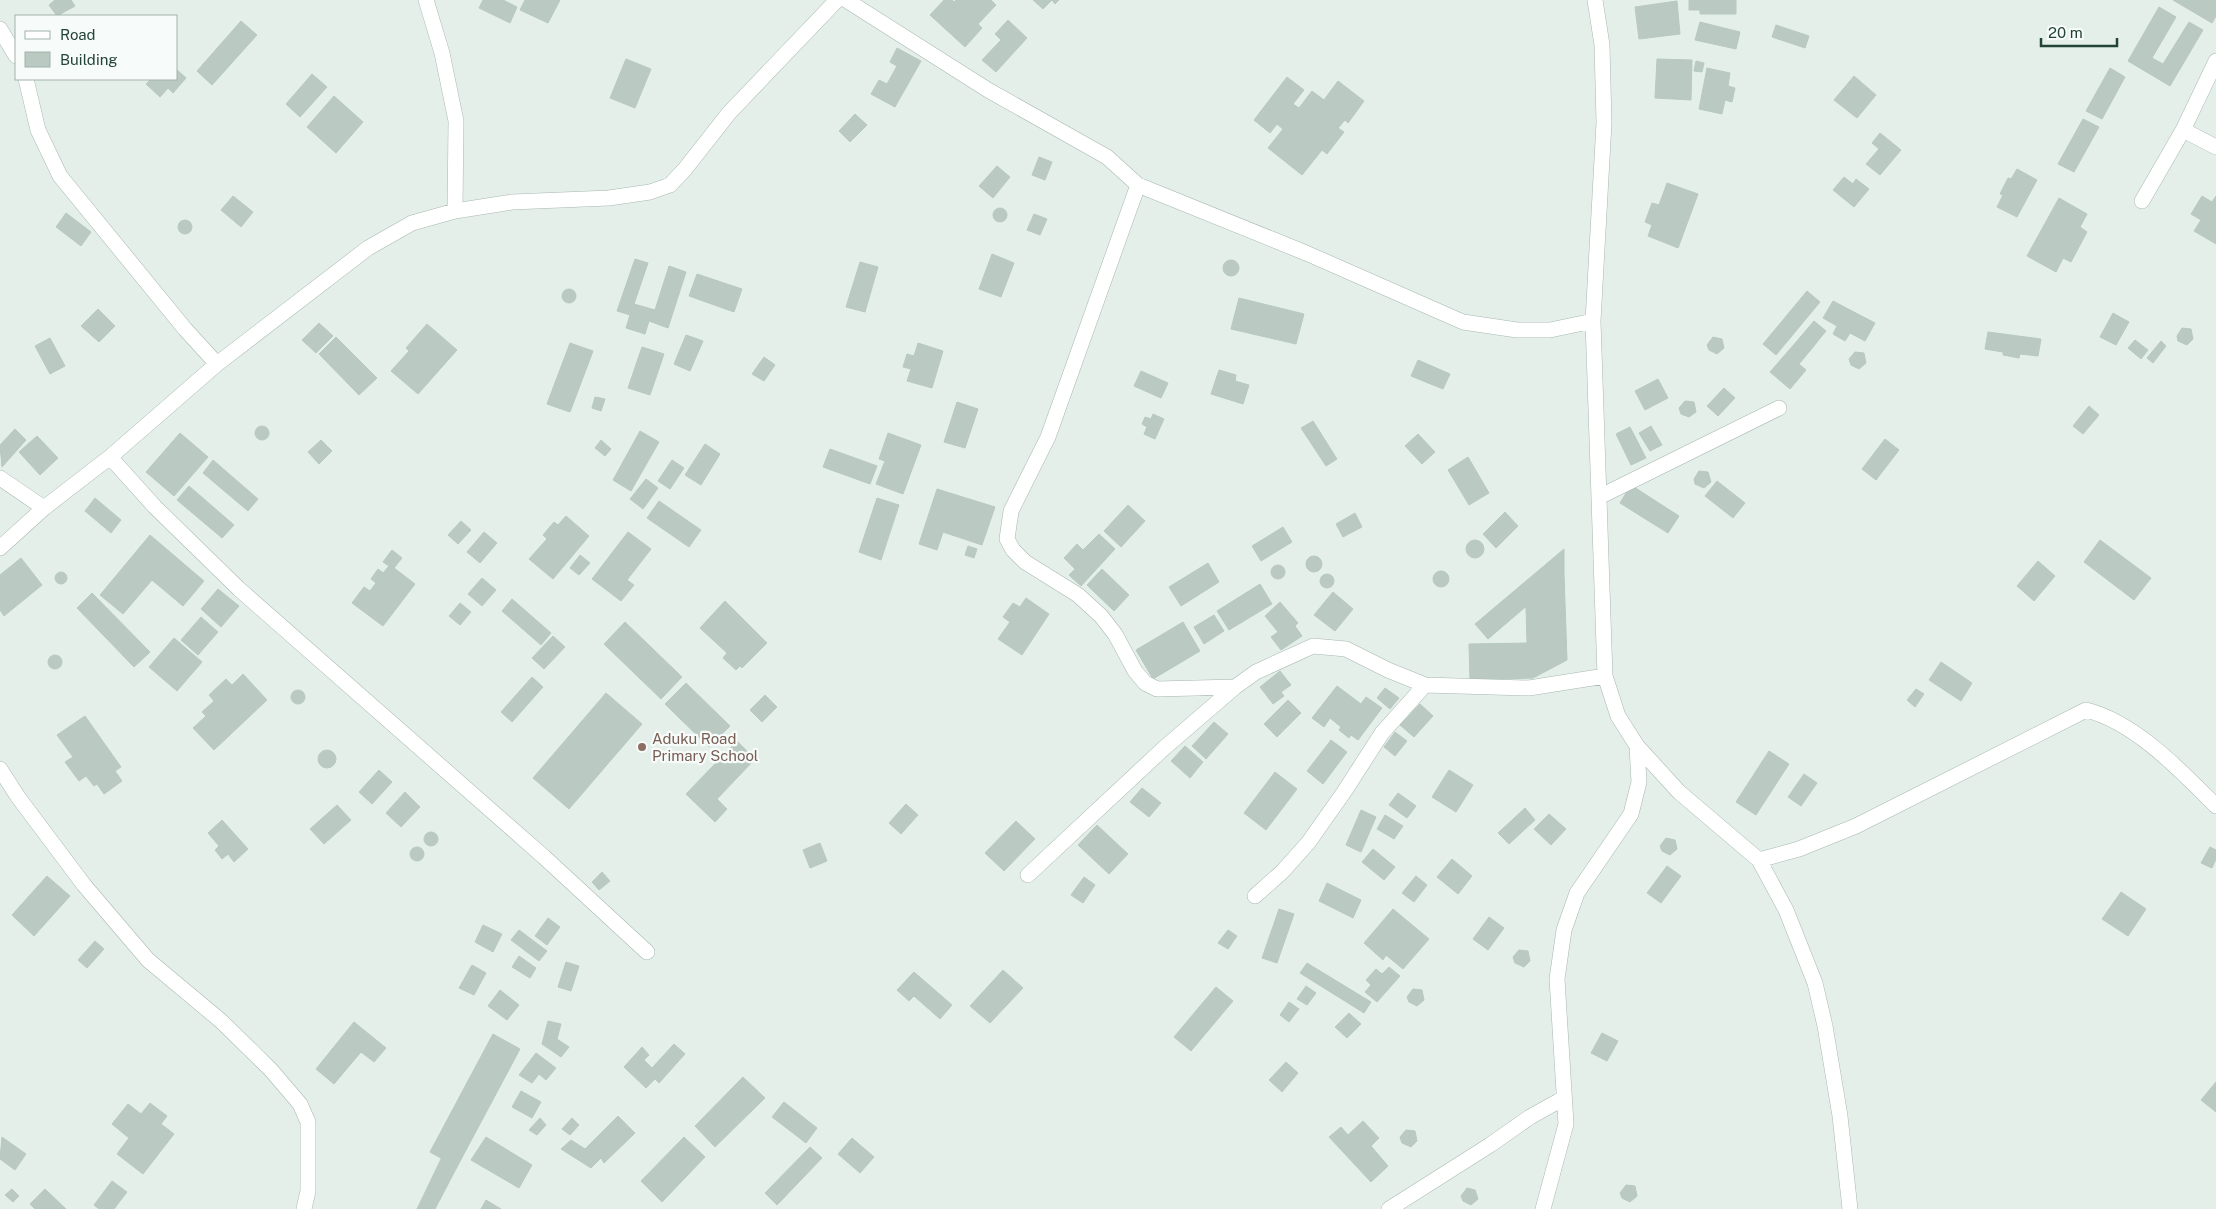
<svg xmlns="http://www.w3.org/2000/svg" width="2216" height="1209" viewBox="0 0 2216 1209" font-family="'Public Sans',sans-serif">
<style>
.building{fill:#bacac3;stroke:#b7c9c1}
.lines{fill:none;stroke-linecap:round;stroke-linejoin:round}
.minor-casing{stroke:#a7b8b1;stroke-width:16}
.minor{stroke:#fff;stroke-width:15}
.education-dot{fill:#8d6e63;stroke:#f7fbf9;stroke-width:2}
.labels{text-anchor:middle;dominant-baseline:central;stroke-width:4.5;stroke-linejoin:round;paint-order:stroke}
.education-label{font-size:15px;fill:#785e54;stroke:#f7fbf9;text-anchor:start}
</style>
<rect width="100%" height="100%" fill="#e5efea"/>
<path class="building" d="M55,0H71L75,6L57,16L49,5Z
M483,0H503L517,7L510,23L479,8Z
M525,0H560L548,23L520,10Z
M944,0H952L954,2L956,0H991L996,5L978,24L982,28L965,47L930,15Z
M1033,0H1059L1055,4L1052,0L1043,9Z
M1689,0H1736V14H1700V10H1689Z
M2173,0H2216V16L2212,23Z
M1677,1L1680,34L1639,39L1635,7Z
M2159,7L2176,17L2152,58L2163,64L2189,22L2203,30L2170,86L2128,61Z
M1008,20L1027,38L996,72L982,60L1001,40L995,34Z
M241,21L257,35L212,85L197,71Z
M1700,22L1740,32L1736,49L1695,40Z
M1776,25L1809,36L1805,48L1772,37Z
M897,48L921,61L895,107L871,94L879,80L887,84L897,66L890,62Z
M626,59L651,69L635,108L610,98Z
M1657,59L1692,60L1691,100L1655,98Z
M1696,61L1704,63L1702,72L1694,71Z
M1707,68L1730,73L1728,86L1735,88L1732,102L1725,100L1722,114L1699,109Z
M2110,68L2125,77L2102,119L2086,111Z
M176,69L186,78L173,93L168,88L160,97L146,84L151,79H176Z
M312,74L327,87L300,117L286,104Z
M1854,76L1876,95L1857,118L1834,100Z
M1287,77L1304,90L1293,104L1299,108L1312,91L1324,100L1338,81L1364,101L1348,123L1345,120L1338,128L1344,132L1327,154L1322,150L1302,175L1268,148L1283,129L1277,124L1270,133L1254,120Z
M334,96L363,122L336,153L307,127Z
M855,114L867,125L850,142L839,131Z
M2083,119L2099,127L2074,172L2058,164Z
M1880,133L1901,150L1880,175L1866,164L1879,149L1872,143Z
M1039,157L1052,162L1045,180L1032,175Z
M997,166L1010,177L993,198L979,186Z
M2017,169L2037,180L2017,217L1997,207L2003,195L2000,194L2008,178L2011,179Z
M1844,177L1853,184L1856,179L1869,189L1854,207L1833,190Z
M1667,183L1698,194L1678,248L1648,236L1652,225L1645,222L1652,203L1659,205Z
M233,196L253,212L241,227L221,210Z
M2202,196L2212,202L2216,196V244L2194,231L2201,220L2191,214Z
M2059,198L2087,214L2080,227L2087,232L2071,262L2063,258L2056,272L2027,256Z
M993 215a7 7 0 1 1 14 0a7 7 0 1 1-14 0Z
M66,213L91,232L81,246L56,227Z
M1034,214L1047,219L1040,235L1027,230Z
M178 227a7 7 0 1 1 14 0a7 7 0 1 1-14 0Z
M992,254L1014,263L1001,297L979,289Z
M635,259L648,263L634,304L655,310L669,266L686,272L668,328L649,321L645,334L626,328L630,315L617,311Z
M1223 268a8 8 0 1 1 16 0a8 8 0 1 1-16 0Z
M860,262L878,267L865,312L846,307Z
M697,274L742,289L734,312L689,296Z
M562 296a7 7 0 1 1 14 0a7 7 0 1 1-14 0Z
M1807,291L1820,302L1776,355L1763,344Z
M1239,298L1304,314L1296,344L1231,329Z
M1833,301L1875,323L1865,341L1850,333L1845,341L1833,334L1837,326L1823,318Z
M98,309L115,326L99,342L81,326Z
M2113,313L2129,322L2116,345L2100,337Z
M1814,321L1826,331L1809,352L1797,341Z
M319,323L333,336L316,353L302,340Z
M427,324L457,350L418,394L391,371L409,351L406,348Z
M2182,328L2191,329L2193,339L2187,345L2178,341L2177,336Z
M1988,332L2041,339L2038,356L2020,354L2019,358L2003,355V352L1985,349Z
M686,335L703,341L690,371L674,364Z
M336,337L377,378L359,395L319,354Z
M1713,337L1722,339L1724,348L1717,354L1709,350L1707,345Z
M50,338L65,366L50,374L35,346Z
M2135,340L2148,350L2141,359L2128,348Z
M1797,341L1809,352L1799,364L1806,370L1790,389L1770,372Z
M2161,341L2166,346L2153,363L2147,358Z
M570,343L593,351L570,412L547,404Z
M918,343L943,351L932,388L907,381L911,369L903,367L907,354L914,356Z
M642,347L664,354L650,395L628,388Z
M1855,352L1864,353L1866,363L1859,369L1851,365L1849,359Z
M764,357L775,365L764,381L752,374Z
M1418,360L1450,374L1443,389L1411,376Z
M1219,370L1236,375L1235,381L1249,385L1243,404L1211,394Z
M1141,371L1168,383L1161,398L1134,386Z
M1658,379L1668,398L1645,410L1635,391Z
M1724,388L1735,398L1718,416L1707,406Z
M595,397L605,399L601,411L592,408Z
M1685,401L1694,402L1696,412L1689,417L1681,414L1679,408Z
M957,402L978,409L965,448L944,442Z
M2089,406L2099,415L2083,434L2073,426Z
M1153,414L1164,419L1155,439L1144,434L1147,427L1142,424L1145,417L1151,419Z
M1313,421L1337,459L1326,466L1301,428Z
M255 433a7 7 0 1 1 14 0a7 7 0 1 1-14 0Z
M1651,426L1662,445L1650,451L1639,433Z
M1630,427L1646,458L1631,465L1616,434Z
M15,429L26,440L2,467L0,445Z
M640,431L659,442L631,491L613,480Z
M180,433L208,457L174,496L146,472Z
M888,433L921,445L903,494L876,484L885,461L879,459Z
M1418,434L1435,452L1422,464L1405,446Z
M37,436L58,458L40,475L19,452Z
M1885,439L1899,450L1876,480L1862,469Z
M321,440L332,451L319,464L308,452Z
M601,440L611,449L605,456L595,448Z
M705,444L720,454L701,485L685,475Z
M830,449L877,466L870,484L823,467Z
M1468,457L1489,493L1469,505L1448,470Z
M213,460L258,499L248,511L203,473Z
M672,460L684,468L670,489L658,481Z
M1699,471L1708,472L1711,482L1704,488L1695,484L1694,479Z
M646,479L658,488L643,509L630,499Z
M1717,481L1745,503L1733,518L1705,496Z
M1631,485L1651,498L1639,515L1620,503Z
M189,486L234,525L222,538L177,500Z
M937,489L995,507L982,545L943,532L937,550L919,544Z
M95,498L121,520L111,533L85,511Z
M877,498L899,505L881,560L859,552Z
M1651,498L1679,516L1668,533L1639,515Z
M659,501L701,530L689,547L647,518Z
M1128,505L1145,521L1121,547L1104,531Z
M1505,512L1518,526L1496,548L1483,534Z
M1355,513L1362,527L1343,537L1336,524Z
M566,516L589,536L553,579L529,559L547,539L543,535L554,522L558,525Z
M461,521L471,530L458,544L448,535Z
M1283,527L1292,542L1261,561L1252,546Z
M484,532L497,543L480,563L467,552Z
M628,532L651,549L627,580L634,585L621,601L592,579Z
M1099,534L1115,549L1081,586L1069,575L1075,569L1064,558L1077,544L1083,550Z
M150,535L204,581L183,606L152,580L123,614L100,595Z
M2100,540L2151,578L2134,600L2084,562Z
M1466 549a9 9 0 1 1 18 0a9 9 0 1 1-18 0Z
M968,546L977,549L974,558L965,555Z
M1564,549V574L1488,639L1475,624Z
M392,550L402,558L394,568L415,584L383,626L352,603L364,587L370,591L376,583L371,579L378,569L383,573L389,566L383,562Z
M580,555L590,563L579,575L570,568Z
M1306 564a8 8 0 1 1 16 0a8 8 0 1 1-16 0Z
M21,558L42,585L4,616L0,610V575Z
M2038,561L2055,576L2034,601L2017,586Z
M1208,563L1219,582L1181,606L1169,587Z
M1271 572a7 7 0 1 1 14 0a7 7 0 1 1-14 0Z
M1102,569L1129,595L1114,611L1087,585Z
M1433 579a8 8 0 1 1 16 0a8 8 0 1 1-16 0Z
M55 578a6 6 0 1 1 12 0a6 6 0 1 1-12 0Z
M1320 581a7 7 0 1 1 14 0a7 7 0 1 1-14 0Z
M1564,574L1567,660L1533,678L1470,680L1469,644L1527,643L1526,607Z
M482,578L496,590L482,606L468,594Z
M1260,584L1272,604L1229,630L1217,611Z
M218,589L239,606L221,627L201,609Z
M1333,592L1353,609L1335,631L1314,615Z
M92,593L150,652L134,667L77,608Z
M1026,598L1049,614L1022,655L998,639L1010,622L1003,617L1013,603L1020,607Z
M512,599L551,633L541,645L502,611Z
M725,601L767,643L742,668L740,666L736,670L723,658L727,653L700,628Z
M1280,602L1298,623L1295,626L1302,636L1281,650L1271,637L1278,632L1265,616Z
M460,603L471,612L460,625L449,616Z
M1214,615L1224,631L1204,644L1194,627Z
M201,617L218,632L198,655L181,640Z
M625,622L682,677L661,699L604,644Z
M1183,622L1200,651L1153,679L1136,650Z
M553,636L565,647L544,669L532,658Z
M174,638L202,662L177,691L149,667Z
M48 662a7 7 0 1 1 14 0a7 7 0 1 1-14 0Z
M1941,662L1972,683L1961,701L1929,680Z
M1280,671L1291,685L1281,692L1284,696L1273,704L1260,687Z
M243,674L267,700L214,750L193,728L206,716L202,712L214,701L209,695L226,679L232,685Z
M532,677L543,687L512,722L501,712Z
M686,683L730,726L709,747L665,704Z
M1337,686L1361,704L1366,697L1382,708L1358,740L1351,735L1349,738L1339,730L1341,727L1330,718L1324,727L1312,718Z
M1385,688L1399,698L1390,709L1377,698Z
M1916,689L1924,694L1915,707L1907,700Z
M291 697a7 7 0 1 1 14 0a7 7 0 1 1-14 0Z
M606,693L642,724L569,809L533,778Z
M765,695L777,707L762,722L750,710Z
M1288,700L1301,713L1277,737L1264,724Z
M1420,704L1433,716L1414,737L1400,725Z
M85,716L121,767L115,771L122,781L104,794L97,784L94,786L86,776L79,781L65,762L73,757L57,735Z
M1214,722L1228,734L1206,759L1192,746Z
M1395,732L1407,741L1395,756L1384,747Z
M1331,740L1347,752L1323,784L1307,771Z
M737,741L755,759L717,799L727,809L715,822L686,794Z
M1185,746L1203,762L1190,778L1171,761Z
M318 759a9 9 0 1 1 18 0a9 9 0 1 1-18 0Z
M1769,751L1789,764L1756,815L1736,802Z
M379,770L392,782L372,804L359,792Z
M1449,770L1473,785L1456,812L1432,797Z
M1275,772L1297,789L1266,830L1244,813Z
M1804,774L1817,783L1801,806L1788,797Z
M1142,788L1161,803L1149,817L1130,802Z
M405,792L420,807L401,827L386,813Z
M1398,793L1416,806L1407,818L1389,805Z
M906,804L918,815L901,834L889,823Z
M337,805L351,820L324,844L310,829Z
M1525,808L1535,820L1509,844L1498,833Z
M1361,810L1376,817L1361,852L1346,845Z
M1549,814L1566,829L1551,845L1534,829Z
M1385,815L1403,826L1394,839L1377,829Z
M222,820L248,849L234,862L228,854L222,859L215,850L219,846L208,833Z
M1016,821L1035,839L1004,871L985,853Z
M1097,825L1128,854L1109,874L1078,845Z
M424 839a7 7 0 1 1 14 0a7 7 0 1 1-14 0Z
M1666,838L1675,840L1677,849L1670,855L1662,851L1660,846Z
M820,843L827,861L810,868L803,850Z
M410 854a7 7 0 1 1 14 0a7 7 0 1 1-14 0Z
M2210,847L2216,850V859L2212,868L2201,863Z
M1373,849L1395,867L1384,880L1362,862Z
M1452,859L1472,876L1458,894L1437,877Z
M1667,866L1681,876L1661,903L1647,893Z
M602,872L610,881L599,890L592,882Z
M47,876L70,896L34,936L12,915Z
M1416,876L1427,885L1414,902L1402,893Z
M1084,877L1095,885L1083,903L1071,895Z
M1327,883L1361,900L1353,918L1319,901Z
M2121,892L2146,909L2128,936L2102,919Z
M1279,909L1294,914L1277,963L1262,958Z
M1393,909L1429,939L1403,969L1386,955L1383,960L1364,943Z
M1489,917L1504,928L1488,950L1473,939Z
M548,918L560,927L547,945L535,936Z
M483,925L502,934L493,952L475,942Z
M519,930L547,951L539,961L511,940Z
M1228,930L1237,936L1228,949L1218,943Z
M95,941L104,949L87,968L78,960Z
M1519,950L1528,951L1530,961L1524,967L1515,963L1513,957Z
M519,956L536,968L530,978L512,967Z
M566,962L579,966L571,991L558,987Z
M1307,963L1371,1002L1364,1013L1300,973Z
M472,965L486,973L474,995L459,988Z
M1389,967L1400,976L1377,1002L1365,992L1371,985L1366,980L1376,969L1382,974Z
M1003,970L1023,988L990,1023L970,1006Z
M914,972L952,1005L940,1019L914,996L909,1001L897,990Z
M1306,986L1316,993L1307,1005L1297,999Z
M1216,987L1233,1001L1191,1051L1174,1037Z
M1413,989L1422,990L1424,1000L1417,1006L1409,1002L1407,997Z
M500,990L519,1005L507,1020L488,1006Z
M1289,1002L1299,1009L1289,1022L1280,1015Z
M1349,1013L1361,1024L1347,1038L1335,1027Z
M548,1021L561,1024L557,1039L569,1047L561,1057L542,1044Z
M354,1022L386,1048L374,1062L361,1052L334,1084L316,1069Z
M1602,1033L1618,1041L1607,1061L1591,1053Z
M493,1034L520,1049L457,1167L430,1152Z
M674,1044L685,1054L659,1083L655,1079L646,1088L624,1067L642,1047L649,1055L644,1060L652,1068Z
M536,1053L556,1068L546,1080L539,1074L532,1083L519,1075Z
M1286,1062L1298,1073L1282,1092L1269,1080Z
M743,1077L765,1098L715,1147L695,1126Z
M2216,1082V1112L2201,1100Z
M521,1091L541,1102L532,1118L512,1107Z
M784,1102L817,1128L806,1143L772,1117Z
M150,1103L167,1116L161,1124L174,1134L143,1174L117,1154L129,1138L112,1124L128,1104L141,1114Z
M618,1116L635,1133L604,1163L601,1158L591,1168L561,1149L571,1140L585,1149Z
M540,1118L546,1125L537,1135L529,1130Z
M572,1118L579,1125L570,1135L562,1129Z
M1363,1121L1379,1138L1371,1146L1388,1166L1371,1182L1329,1137L1341,1127L1348,1135Z
M1406,1130L1415,1131L1417,1141L1411,1147L1402,1143L1400,1137Z
M2,1137L26,1154L15,1170L0,1159Z
M486,1137L532,1165L519,1188L471,1160Z
M684,1137L705,1157L662,1202L641,1181Z
M852,1138L874,1157L860,1173L838,1154Z
M810,1147L822,1158L777,1205L765,1193Z
M441,1159L457,1167L435,1209H417Z
M112,1181L127,1192L114,1209H99L94,1205Z
M1626,1185L1635,1186L1637,1196L1630,1202L1622,1198L1620,1193Z
M1467,1188L1475,1190L1478,1199L1471,1205L1463,1201L1461,1196Z
M12,1189L19,1196L13,1202L5,1195Z
M45,1189L66,1209H35L30,1204Z
M486,1200L501,1209H481Z"/>
<g class="lines">
<g class="minor-casing">
<path id="minor" d="M426,0L442,53L456,121L455,211
M846,0L988,90L1107,157L1138,185L1306,253L1463,322L1517,330H1550L1593,321
M1595,0L1602,45L1604,123L1593,321L1605,676L1618,716L1637,746L1679,792L1759,860L1786,910L1815,983L1825,1026L1840,1116L1850,1209
M0,29L16,56
M26,79L38,130L60,176L185,329L217,364
M2183,130L2216,147
M1138,185L1048,437L1011,511L1007,539L1013,550L1025,562L1078,595L1101,616L1115,634L1135,671L1145,683L1157,689L1235,687
M2142,201L2183,130L2216,61
M110,457L155,507L239,589L544,857L647,952
M0,478L44,508
M1599,497L1779,408
M0,548L44,508L110,457L217,364L368,248L412,223L455,211L512,202L609,198L650,192L670,185L685,169L729,113L837,0
M0,769L18,797L84,885L148,960L221,1021L271,1070L300,1104L308,1122V1191L304,1209
M1759,860L1799,849L1856,826L2086,710C2135,722 2181,771 2216,806
M1028,875L1163,749L1235,687L1256,672L1313,646L1346,649L1388,670L1425,685L1529,688L1605,676
M1255,896L1282,872L1308,843L1344,792L1382,733L1425,685
M1389,1209L1490,1145L1530,1117L1564,1098
M1543,1209L1566,1124L1557,979L1564,930L1577,893L1631,814L1639,782L1637,746"/>
</g>
<use href="#minor" class="minor"/>
</g>
<circle class="education-dot" cx="642" cy="747" r="5"/>
<g class="labels">
<g class="education-label">
<text x="652" y="738">Aduku Road<tspan x="652" dy="17">Primary School</tspan></text>
</g>
</g>
<rect x="15" y="15" width="162" height="65" fill="#f7fbf9" stroke="#a2b1ac"/>
<rect x="25" y="31" width="25" height="8" fill="#ffffff" stroke="#a2b1ac"/>
<text x="60" y="40" font-size="15" fill="#234339">Road</text>
<rect x="25" y="52" width="25" height="15" fill="#bacac3" stroke="#a2b1ac"/>
<text x="60" y="65" font-size="15" fill="#234339">Building</text>
<path d="M2041 38v8h76v-8" fill="none" stroke="#234339" stroke-width="2.5"/>
<text x="2048" y="38" font-size="15" fill="#234339" stroke="#f7fbf9" stroke-width="4" paint-order="stroke">20 m</text>
</svg>
